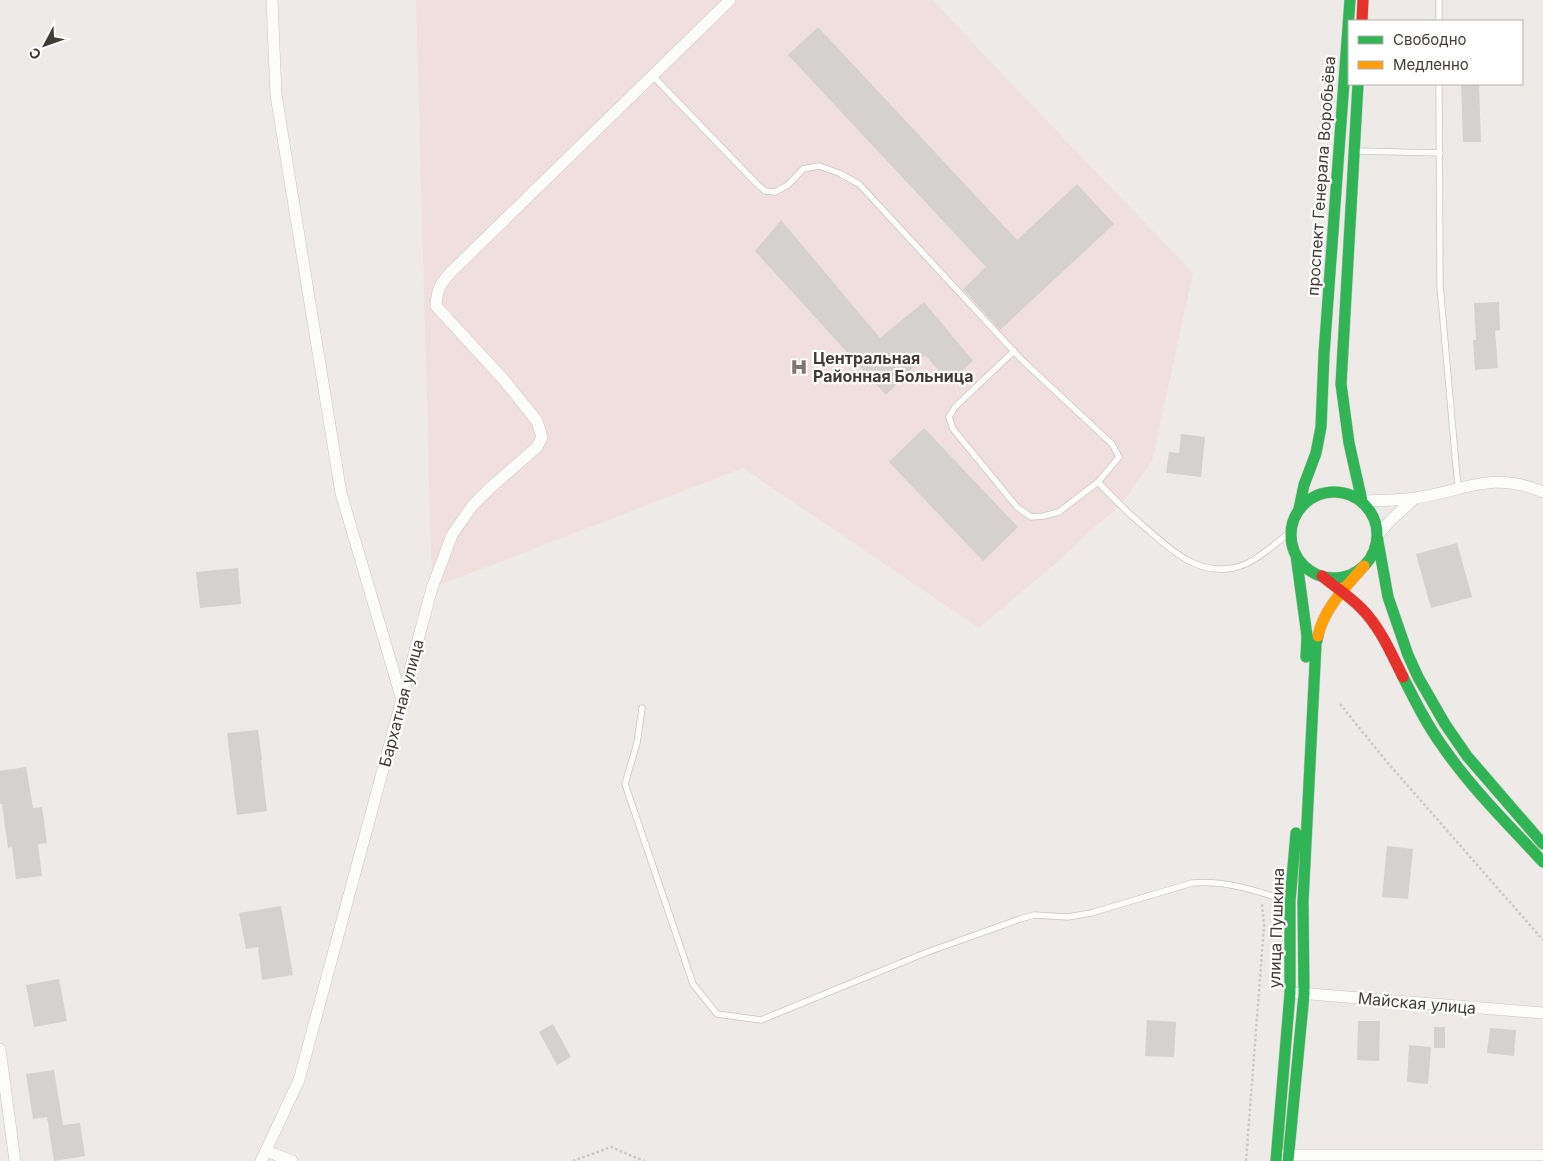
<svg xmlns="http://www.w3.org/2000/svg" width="1543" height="1161" viewBox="0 0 1543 1161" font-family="Inter,sans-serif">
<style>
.medical{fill:#efe0df}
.building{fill:#d5d1ce}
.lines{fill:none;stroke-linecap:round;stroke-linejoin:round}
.lane-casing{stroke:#c9c6c3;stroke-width:7}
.street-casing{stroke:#c9c6c3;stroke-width:12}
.fast-casing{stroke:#cec8c0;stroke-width:12}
.slow-casing{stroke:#cec8c0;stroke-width:12}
.jam-casing{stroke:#cec8c0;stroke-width:12}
.path{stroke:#cbc9c6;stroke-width:2.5;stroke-dasharray:2.5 2.5;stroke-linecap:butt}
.lane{stroke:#fcfcfb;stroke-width:5.5}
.street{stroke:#fcfcfb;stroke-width:11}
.fast{stroke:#30b455;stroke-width:11}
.slow{stroke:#ff9f0a;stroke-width:11}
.jam{stroke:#e5322d;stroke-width:11}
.labels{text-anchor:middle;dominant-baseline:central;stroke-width:4.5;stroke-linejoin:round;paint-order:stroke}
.street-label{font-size:16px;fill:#423b34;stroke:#fff}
.poi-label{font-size:16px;font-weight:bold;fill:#423b34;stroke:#fff;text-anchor:start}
</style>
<rect width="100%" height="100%" fill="#edeae7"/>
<path class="medical" d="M416,0H933L985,56L1193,273L1152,461L1120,506L1092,529L1062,558L979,628L743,468L432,588Z"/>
<path class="building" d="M818,27L1017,240L1077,184L1114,224L1000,330L963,289L986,267L788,55Z
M1461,84H1479L1481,142H1463Z
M781,220L880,338L924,302L973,361L949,382L925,355L886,395L755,251Z
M1499,302L1500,330L1495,331L1498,368L1475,370L1473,340H1476L1474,303Z
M924,428L1018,527L983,561L889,462Z
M1181,434L1205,437L1201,477L1166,473L1169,452L1179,453Z
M1457,543L1472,597L1431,608L1416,554Z
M238,568L241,604L200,608L196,572Z
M258,730L262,760H261L267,811L237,815L227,733Z
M26,767L33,808L42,807L47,843L38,844L42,876L16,879L12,847L8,848L2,804H0V771Z
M1387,846L1413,849L1408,899L1382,897Z
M281,906L293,975L262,980L258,947L246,949L239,913Z
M59,979L67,1021L34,1027L26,985Z
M1147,1020L1176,1022L1174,1057L1145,1056Z
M1358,1021H1380L1379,1061L1357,1060Z
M553,1024L571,1057L557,1065L539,1032Z
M1434,1027H1445V1048H1434Z
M1490,1028L1516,1030L1514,1056L1487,1053Z
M1409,1045L1431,1047L1428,1084L1407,1082Z
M54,1070L63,1125L80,1123L85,1156L54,1161L47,1117L33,1119L26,1074Z"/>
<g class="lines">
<g class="lane-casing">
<path id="lane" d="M1439,0V21
M652,75L755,182L765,191L775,192L788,185L803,169L819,166L839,173L859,184L1022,360L1112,444L1119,457L1098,482C1114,499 1130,515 1148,530C1172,551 1198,575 1233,568C1253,565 1275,543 1292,531
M1439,84L1440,286L1458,488
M1357,151L1440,153
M1014,351L955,407L949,417L953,429L1017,507L1031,517L1044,516L1059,512L1098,482
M642,708L637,743L625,784L693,984L717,1014L761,1020L925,953L1020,919L1034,915L1068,917L1091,913L1192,883C1225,880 1257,891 1288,901"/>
</g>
<g class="street-casing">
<path id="street" d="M272,0L276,95L341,493L402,700
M1362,501C1379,500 1398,501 1415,498C1465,491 1491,470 1543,492
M1377,536L1391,520L1415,498
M1298,993L1543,1013
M0,1049L15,1161
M266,1151L292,1161
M1283,1155H1543
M261,1161L299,1080L432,588L452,535L472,506L490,488L537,447L542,437L537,421L504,380L436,306C437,289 440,284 451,272L730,0"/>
</g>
<g class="fast-casing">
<path id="fast" d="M1358,84L1341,384L1349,443L1362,501
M1291 535a43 43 0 1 1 86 0a43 43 0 1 1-86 0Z
M1299,509L1304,485L1316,453L1321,427L1324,354L1350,0
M1377,536L1388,597L1408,655L1418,677L1445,724L1467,756L1543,844
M1296,555L1307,636L1306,657
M1403,677C1415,701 1427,725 1443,747C1472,789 1509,825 1543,862
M1276,1161L1290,993V901L1296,833
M1288,1161L1304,994L1303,902L1316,644L1318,636"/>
</g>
<g class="slow-casing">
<path id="slow" d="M1318,636C1324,608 1346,587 1364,566"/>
</g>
<g class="jam-casing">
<path id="jam" d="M1362,21L1363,0
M1322,576C1335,587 1349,596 1361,608C1380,627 1391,653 1403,677"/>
</g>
<path class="path" d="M1340,704L1387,762L1543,940
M573,1161L611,1147L644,1161
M1246,1161L1264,926L1262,904"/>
<use href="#lane" class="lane"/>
<use href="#street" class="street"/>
<use href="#fast" class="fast"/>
<use href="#slow" class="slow"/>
<use href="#jam" class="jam"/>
</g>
<defs>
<g id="hospital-bare" transform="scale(1.35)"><path d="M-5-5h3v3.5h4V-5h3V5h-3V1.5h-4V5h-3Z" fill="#7e7873" stroke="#fff" stroke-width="2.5" paint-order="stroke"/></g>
</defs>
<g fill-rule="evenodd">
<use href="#hospital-bare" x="799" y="367"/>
</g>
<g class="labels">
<g class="street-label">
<text transform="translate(1321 176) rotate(-86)">проспект Генерала Воробьёва</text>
<text transform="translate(401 703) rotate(-75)">Бархатная улица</text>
<text transform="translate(1276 928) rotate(-88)">улица Пушкина</text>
<text transform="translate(1417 1003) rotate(5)">Майская улица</text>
</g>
<g class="poi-label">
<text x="813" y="358">Центральная<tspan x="813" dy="18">Районная Больница</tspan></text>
</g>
</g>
<rect x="1348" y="20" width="175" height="65" fill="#ffffff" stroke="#b3b1ae"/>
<rect x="1358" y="36" width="25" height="8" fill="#30b455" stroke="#b3b1ae"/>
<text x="1393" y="45" font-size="15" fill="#423b34">Свободно</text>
<rect x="1358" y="61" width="25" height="8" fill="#ff9f0a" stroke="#b3b1ae"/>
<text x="1393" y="70" font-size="15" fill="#423b34">Медленно</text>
<g transform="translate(45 45) rotate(229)" stroke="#ffffff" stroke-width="4" paint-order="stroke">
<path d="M0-4L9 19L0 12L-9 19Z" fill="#423b34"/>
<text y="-8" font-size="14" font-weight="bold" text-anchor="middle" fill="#423b34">С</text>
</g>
</svg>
